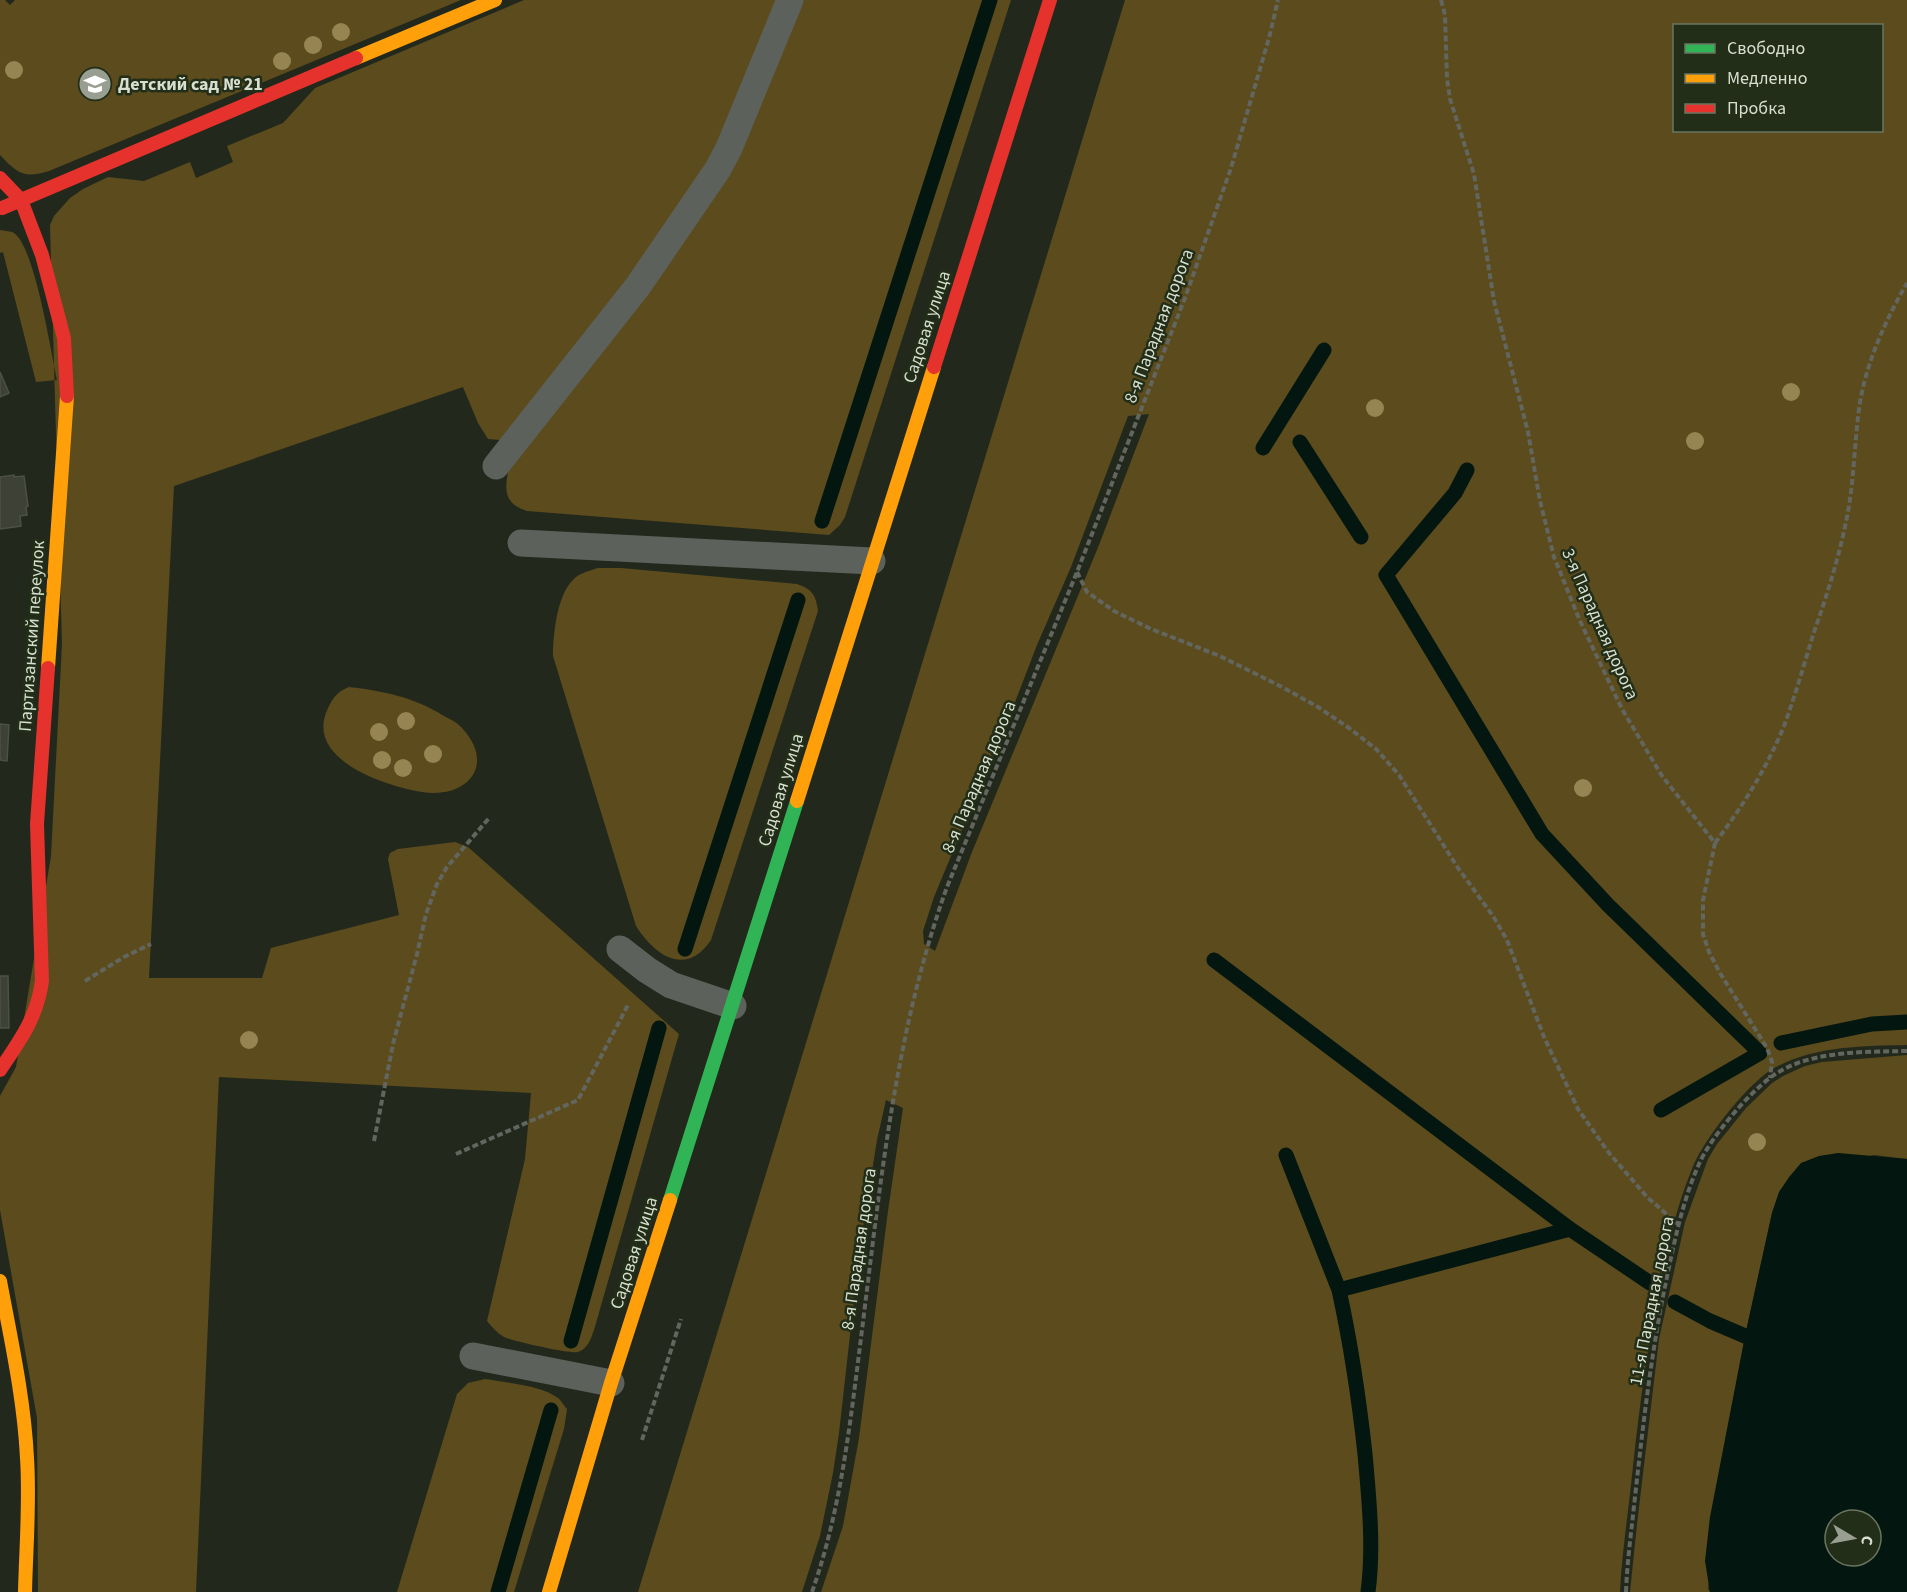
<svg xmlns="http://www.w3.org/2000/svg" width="1907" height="1592" viewBox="0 0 1907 1592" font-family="'Source Sans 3',sans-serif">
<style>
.green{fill:#5b4b1d;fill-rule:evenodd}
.water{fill:#03160f;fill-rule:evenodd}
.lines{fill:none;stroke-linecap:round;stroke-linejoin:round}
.stream{stroke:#03160f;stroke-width:15}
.building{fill:#3e4136;stroke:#4d5045;stroke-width:1.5}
.path{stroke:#62665f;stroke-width:4;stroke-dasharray:6 3;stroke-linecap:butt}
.lane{stroke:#5d615c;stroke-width:27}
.fast{stroke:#30b455;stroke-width:14}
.slow{stroke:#ff9f0a;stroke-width:14}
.jam{stroke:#e5322d;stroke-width:14}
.tree{fill:#968552}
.labels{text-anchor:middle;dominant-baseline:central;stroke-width:5;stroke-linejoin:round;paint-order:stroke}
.poi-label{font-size:18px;font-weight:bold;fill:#d7dfd0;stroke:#222e17;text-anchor:start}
.street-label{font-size:18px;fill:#d7dfd0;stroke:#222e17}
</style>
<rect width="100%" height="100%" fill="#22291c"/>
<path class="green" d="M0,0H5L10,5L15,0H461L49,171C24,179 17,173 0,155Z
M524,0H777L716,146L700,175L632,274L500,440L488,439L478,423L463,387L174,486L149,978H262L271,948L399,915L388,859L390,853L398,849L455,842L468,847L679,1034L594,1330C591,1338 588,1349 578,1352C570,1354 513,1341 504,1337C497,1333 492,1327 487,1321L525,1159L531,1093L219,1077L196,1592H38L37,1418L0,1210V1096L16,1067L51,856L62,644L50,225L54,216L70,198L83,189L108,177L144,181L190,162L196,178L233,162L227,146L283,123L315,88Z
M803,0H1011L845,517L840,525L829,535L527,511C506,504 504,493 508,472L634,308Z
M1125,0H1907V1045C1863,1046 1814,1046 1774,1068C1748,1083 1703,1140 1692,1169C1678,1202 1670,1238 1662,1273C1649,1337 1640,1401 1633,1466C1629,1508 1622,1550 1620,1592H821L843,1526L859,1438L888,1211L903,1108L886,1100L877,1140L860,1246L839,1433L833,1473L820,1536L802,1592H638ZM1674,26H1882V130H1674ZM1149,414L1099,545L972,852L935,951L924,944L923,931L934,897L978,791L998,746L1037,645L1071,567L1128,416Z
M0,230C4,231 11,231 14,233C35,247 51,353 57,380L36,382L3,252L0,253Z
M598,568H621L797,584C812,589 816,595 818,611L711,940C686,977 655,956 636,926L553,656C553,635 557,595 573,580C579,573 589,571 598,568Z
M349,687C383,691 414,697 444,716C450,719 458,723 462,728C497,766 466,799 422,792C386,786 308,761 326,713C331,700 336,692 349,687Z
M1907,1055V1159L1874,1155L1790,1176L1779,1193L1772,1213L1745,1336L1727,1438L1708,1589L1710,1592H1630L1637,1524L1659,1339L1685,1222L1708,1159L1717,1144L1746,1108L1772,1083L1783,1076L1805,1066L1822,1062Z
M485,1379C504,1382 543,1386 558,1398C561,1400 564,1406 567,1409L564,1429L514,1592H397L457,1394L468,1383Z"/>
<path class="water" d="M1838,1153L1907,1159V1592H1710L1705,1561L1710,1517L1745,1336L1772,1213L1779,1192L1790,1176L1801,1163L1819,1156ZM1835,1520H1871V1556H1835Z"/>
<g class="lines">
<path class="stream" d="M1300,442L1361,537
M1263,448L1324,350
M1467,470L1455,493L1386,575L1542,834L1608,905L1760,1053L1661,1110
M822,521L990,0
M685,949L798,600
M1214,960L1570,1229L1650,1283
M1781,1043L1872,1024L1907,1022
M1286,1155L1339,1290L1570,1229
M1339,1290C1351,1345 1359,1399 1365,1454C1369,1499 1374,1547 1368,1592
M1675,1302L1710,1321L1745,1336
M571,1341L659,1028
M498,1592L551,1410"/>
</g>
<path class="building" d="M0,372L9,393L0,397Z
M14,475V477L24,476L28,506L26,507L27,515L20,516L21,526L0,529V477Z
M0,724L9,725L7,761L0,760Z
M0,976H8L9,1028H0Z"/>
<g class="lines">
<path class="path" d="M1441,0L1445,15L1447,79L1450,99L1474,174L1494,301L1528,432L1540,501L1554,557L1580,621L1622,709L1662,776L1715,843L1703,900V934L1709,952L1720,973L1767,1048L1772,1062L1770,1078
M1077,572L1087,592L1114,611L1151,629L1220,656L1282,687L1318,707L1349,728L1376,749L1399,775L1458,868L1493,916L1507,940L1544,1037L1578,1109L1609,1153L1635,1183L1647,1197L1679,1225
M1715,843C1742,807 1767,768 1784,726C1795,696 1804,665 1813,635C1826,598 1838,561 1846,522C1854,485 1854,447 1859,409C1865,365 1885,321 1907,283
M85,981L124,957L151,944
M374,1141L393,1044L417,954L426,914L437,884L447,867L490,817
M456,1154L578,1100L628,1005
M642,1440L681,1319
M812,1592C841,1510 850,1424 861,1338C880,1187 895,1031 947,887L1077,572L1185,298L1231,168L1269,38L1278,0
M1626,1592C1627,1563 1631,1535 1634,1506C1642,1434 1650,1362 1664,1291C1673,1249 1681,1204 1699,1164C1711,1137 1747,1095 1771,1077C1808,1050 1863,1052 1907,1051"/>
<path class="lane" d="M496,466L638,286L718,169L729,148L790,0
M521,543L872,561
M620,949L647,970L671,985L733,1006
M473,1356L611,1383"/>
<path class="fast" d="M670,1200L797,801"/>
<path class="slow" d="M356,58L495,0
M48,668L67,396
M797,801L934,367
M0,1281C11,1340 24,1398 27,1458C30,1503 26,1548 25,1592
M549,1592L611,1383L670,1200"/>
<path class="jam" d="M0,178L21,200L42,255L64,338L67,396
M2,208L356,58
M934,367L1050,0
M0,1070C20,1040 37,1018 42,981L37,824L48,668"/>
</g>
<g class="tree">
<circle cx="341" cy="32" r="9"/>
<circle cx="313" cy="45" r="9"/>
<circle cx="282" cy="61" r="9"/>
<circle cx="14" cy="70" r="9"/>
<circle cx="1791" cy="392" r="9"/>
<circle cx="1375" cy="408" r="9"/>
<circle cx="1695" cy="441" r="9"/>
<circle cx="406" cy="721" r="9"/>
<circle cx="379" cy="732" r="9"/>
<circle cx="433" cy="754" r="9"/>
<circle cx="382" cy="760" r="9"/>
<circle cx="403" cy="768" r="9"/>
<circle cx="1583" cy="788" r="9"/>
<circle cx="249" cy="1040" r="9"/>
<circle cx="1757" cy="1142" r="9"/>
</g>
<defs>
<g id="school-disc" transform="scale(1.725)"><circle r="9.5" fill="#989f91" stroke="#222e17"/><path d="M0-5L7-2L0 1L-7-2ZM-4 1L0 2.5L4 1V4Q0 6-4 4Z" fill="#fff"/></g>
</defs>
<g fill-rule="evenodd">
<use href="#school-disc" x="95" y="84"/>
</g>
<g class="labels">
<g class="poi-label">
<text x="118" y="84">Детский сад № 21</text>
</g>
<g class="street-label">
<text transform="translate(1159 326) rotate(-69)">8-я Парадная дорога</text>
<text transform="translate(927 327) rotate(-72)">Садовая улица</text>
<text transform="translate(1600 624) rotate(66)">3-я Парадная дорога</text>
<text transform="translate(32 636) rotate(-86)">Партизанский переулок</text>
<text transform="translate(979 777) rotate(-67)">8-я Парадная дорога</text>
<text transform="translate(781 790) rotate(-73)">Садовая улица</text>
<text transform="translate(859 1249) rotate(-82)">8-я Парадная дорога</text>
<text transform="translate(634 1253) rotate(-72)">Садовая улица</text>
<text transform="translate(1652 1301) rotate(-79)">11-я Парадная дорога</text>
</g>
</g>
<rect x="1673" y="24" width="210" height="108" fill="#222e17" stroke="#6a7561" stroke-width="1.5"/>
<rect x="1685" y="44" width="30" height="9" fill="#30b455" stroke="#6a7561" stroke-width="1.5"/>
<text x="1727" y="54" font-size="18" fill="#d7dfd0">Свободно</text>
<rect x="1685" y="74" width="30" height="9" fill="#ff9f0a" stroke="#6a7561" stroke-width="1.5"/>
<text x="1727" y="84" font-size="18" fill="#d7dfd0">Медленно</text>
<rect x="1685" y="104" width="30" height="9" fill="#e5322d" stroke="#6a7561" stroke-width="1.5"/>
<text x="1727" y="114" font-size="18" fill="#d7dfd0">Пробка</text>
<g transform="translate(1853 1538) rotate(100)"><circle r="28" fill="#222e17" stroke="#6a7561" stroke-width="1.5"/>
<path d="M0-4.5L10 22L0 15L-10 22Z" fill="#989f91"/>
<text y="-9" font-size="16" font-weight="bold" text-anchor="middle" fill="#d7dfd0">С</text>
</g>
</svg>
